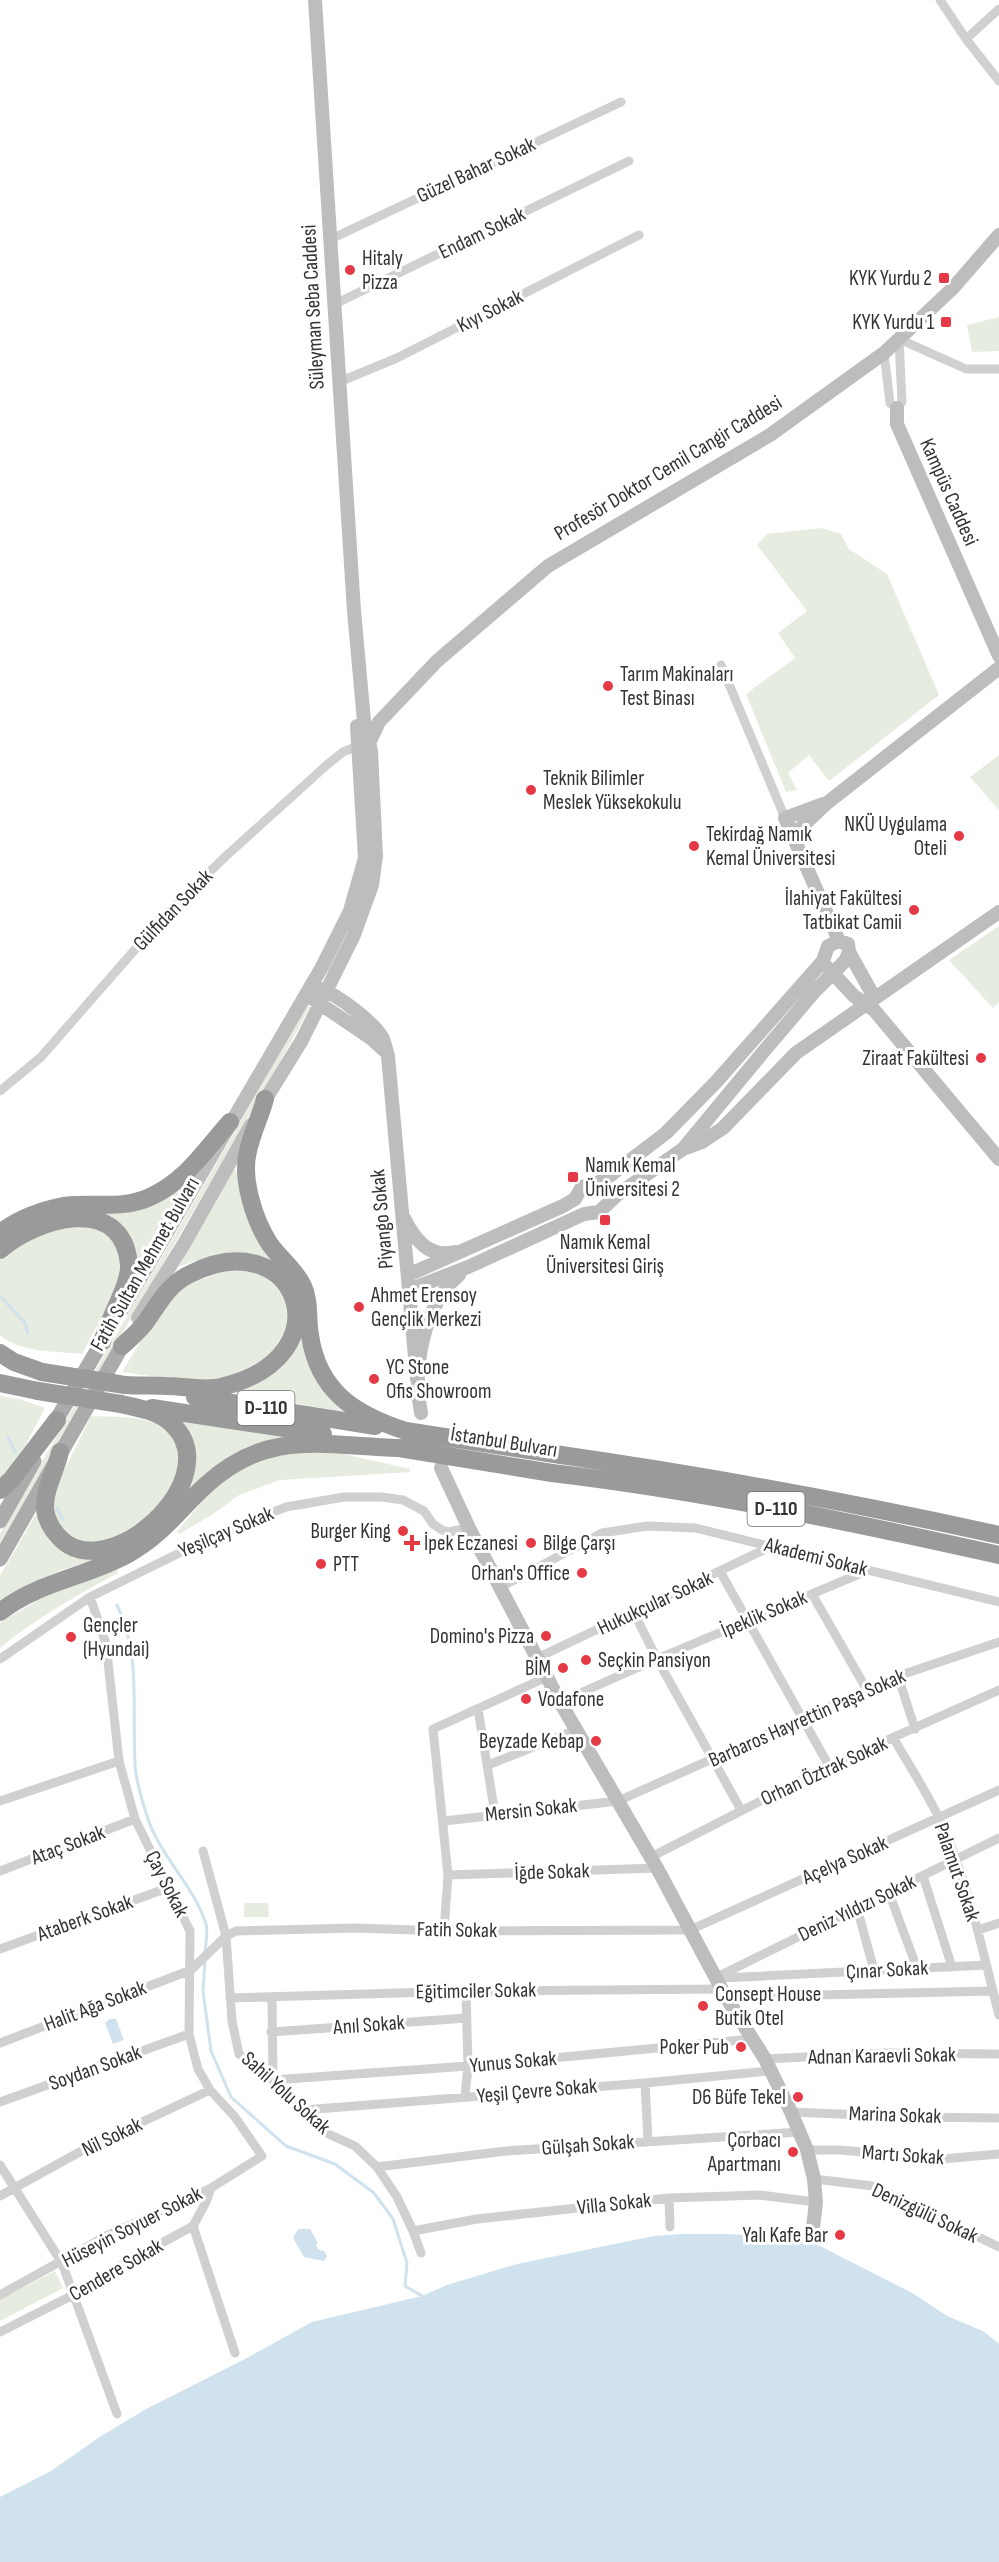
<svg xmlns="http://www.w3.org/2000/svg" width="999" height="2562" viewBox="0 0 999 2562" font-family="'Sofia Sans Condensed',sans-serif">
<style>
.green{fill:#e6ecdf}
.water{fill:#cfe2ee}
.lines{fill:none;stroke-linecap:round;stroke-linejoin:round}
.stream{stroke:#cfe2ee;stroke-width:3}
.street{stroke:#d0d0d0;stroke-width:9}
.secondary{stroke:#bdbdbd;stroke-width:14}
.primary{stroke:#ababab;stroke-width:15}
.highway{stroke:#9a9a9a;stroke-width:18}
.highway-bridge{stroke:#9a9a9a;stroke-width:18}
.poi-dot{fill:#e63946;stroke:#fff;stroke-width:2}
.labels{text-anchor:middle;dominant-baseline:central;stroke-width:6;stroke-linejoin:round;paint-order:stroke}
.shield{fill:#fff;stroke:#707070;stroke-width:1.5}
.shield-label{font-size:20px;font-weight:bold;fill:#333}
.street-label{font-size:21px;fill:#333;stroke:#fff}
.poi-label{font-size:21px;fill:#333;stroke:#fff;text-anchor:start}
</style>
<rect width="100%" height="100%" fill="#fff"/>
<path class="green" d="M999,317V351L972,352L967,325Z
M822,528L841,534L849,549L887,574L939,695L829,781L809,755L788,773L797,790L786,792L746,694L795,658L778,633L807,611L757,545L767,534Z
M999,755V810L970,777Z
M999,926V1002L993,1008L949,960Z
M306,1005L310,1007L270,1080L0,1543V1534C101,1357 208,1184 306,1005Z
M233,1169L240,1174L280,1265C239,1249 219,1252 178,1267Z
M177,1192H180L139,1260H136C137,1232 109,1223 89,1211L156,1203Z
M85,1223L113,1236L122,1268L113,1296L82,1354C56,1351 21,1353 0,1335V1260C29,1232 48,1231 85,1223Z
M238,1267L267,1276L285,1295L289,1323L271,1356L224,1379L192,1382L122,1372L164,1303L184,1285Z
M300,1326L347,1412L227,1392Z
M0,1396L19,1399L45,1408L14,1467L0,1483Z
M91,1416C113,1417 157,1415 172,1434C177,1440 180,1448 183,1455L167,1496L142,1520L111,1541L81,1545L54,1523L51,1497Z
M177,1419L281,1436L237,1455L186,1498Z
M288,1451H330L410,1469V1472L280,1480L239,1495L213,1514L179,1534L177,1532L212,1489L249,1463Z
M39,1509C42,1518 45,1532 51,1540C64,1561 92,1556 113,1554L61,1570L22,1588L0,1605V1576Z
M117,1569L118,1573C77,1595 36,1618 0,1648V1623L4,1620L54,1591Z
M244,1903H268L269,1917H244Z
M55,2271L63,2288L0,2321V2300Z"/>
<path class="water" d="M110,2019H116L124,2040L113,2044L105,2023Z
M298,2229H310L318,2243L316,2246L319,2250L324,2251L327,2256L324,2261L304,2257L293,2238Z
M682,2234C728,2234 776,2233 820,2246L914,2294L947,2316L983,2331L999,2344V2562H0V2497L51,2471L98,2438L146,2409L245,2359L312,2322L422,2296L447,2285L517,2264L654,2236Z"/>
<g class="lines">
<path class="stream" d="M2,1298L25,1323L28,1333
M8,1437L15,1452
M57,1508L63,1520
M117,1605C141,1653 132,1710 135,1763C135,1779 142,1800 147,1816C160,1857 193,1884 206,1924C208,1932 206,1943 205,1952
M205,1961L203,1991L211,2051L231,2097L286,2146L335,2164L374,2193L393,2219L407,2263L405,2286L422,2296"/>
<path class="street" d="M940,0L966,39L999,81
M966,39L999,9
M331,239L621,102
M335,304L629,161
M884,353L890,403L897,408L902,402L899,339L966,369H999
M339,382L397,358L639,235
M721,665L785,818
M0,1091L41,1057L166,914L226,856L329,763L343,752L360,745
M721,1573L829,1766
M501,1587L602,1533L647,1526L695,1528L999,1602
M812,1594L867,1690
M634,1613L657,1659L741,1810
M537,1658L772,1546
M0,1659L90,1597L222,1532L286,1507L344,1497H381L403,1500L424,1511L433,1524L442,1530L448,1532L469,1528
M898,1676L915,1729
M560,1702L657,1659L869,1570
M478,1709L495,1814
M894,1739C909,1765 926,1791 939,1818C968,1880 982,1949 999,2015
M488,1765L576,1730
M0,1801L119,1761
M444,1821L618,1801L898,1676L999,1642
M203,1851L226,1936L232,2021L239,2054L273,2080L326,2133L355,2146L377,2167L397,2197L413,2231L421,2253
M651,1857L829,1766L999,1690
M0,1871L135,1819
M448,1875L657,1868
M923,1876L952,1967
M889,1893L917,1968
M857,1908L874,1970
M978,1930L999,1923
M444,1931L448,1875L433,1729L547,1677
M0,1949L170,1887
M715,1978L999,1838
M721,1978L986,1965
M272,1997L273,2080L468,2066L752,2039
M726,1997L993,1991
M230,1998L466,1991L722,1989
M271,2032L467,2018
M0,2043L191,1970L226,1936L236,1931L355,1928L444,1931L690,1930L999,1790
M765,2059L885,2053L999,2054
M645,2083L648,2141
M465,2097L468,2066L466,1991
M0,2102L189,2034
M304,2110L645,2083L770,2071
M791,2112L910,2117L999,2118
M807,2150H840L942,2159L999,2154
M0,2165L62,2263L117,2414
M377,2167L506,2151L799,2132
M814,2179L873,2186L999,2247
M0,2196L85,2149L210,2090
M669,2198L670,2227
M193,2226L235,2353
M413,2231L477,2219L669,2198L759,2195L816,2202
M0,2295L108,2235L211,2188L262,2156L235,2117L210,2090L198,2069L189,2034L190,1931L135,1819L119,1761L106,1644L90,1597
M0,2332L75,2294L123,2264L193,2226L206,2202L211,2188"/>
<path class="secondary" d="M897,408V424L999,656
M370,741L379,722L437,661L548,566L770,435L884,353L953,288L999,235
M823,804L785,818L839,941
M792,836L827,803L999,668
M849,952L874,997
M828,968L854,996L874,1010L999,1159
M321,989C338,995 373,1022 382,1037C385,1043 386,1050 388,1056L417,1379
M313,999L372,1039L385,1051
M262,1105L302,1040L354,935L372,885L376,856L371,751L364,721L354,611L315,0
M686,1148L702,1142L723,1128L796,1053L999,912
M404,1218C414,1239 430,1259 455,1252
M408,1275L563,1206L575,1199L582,1187L603,1181L666,1133L716,1082L823,961L828,946L839,941L848,944L849,952L845,961L815,991L764,1051L683,1149L617,1195L599,1212L584,1214L468,1267L409,1290
M122,1310L322,967L350,911L365,858L357,726
M138,1318L185,1242L251,1125
M421,1413C412,1368 423,1306 459,1275
M441,1468L469,1528L560,1702L657,1868L726,1997L765,2059L791,2112L807,2150L814,2179L816,2202L812,2236"/>
<path class="primary" d="M51,1429L102,1342
M0,1521L34,1461
M0,1559L122,1346"/>
<path class="highway" d="M265,1099C260,1117 252,1133 248,1151C241,1179 254,1219 269,1243C279,1258 295,1269 303,1286C310,1301 307,1319 310,1335C318,1392 356,1415 406,1431
M0,1233C17,1220 41,1210 63,1206C93,1202 122,1210 150,1197C186,1181 205,1150 230,1122
M0,1250C35,1219 122,1192 129,1264C131,1283 108,1320 102,1342
M122,1346C130,1339 138,1332 145,1323C159,1304 167,1285 190,1274C297,1220 349,1357 221,1387C203,1391 184,1386 166,1386C153,1385 139,1386 125,1385
M0,1353L14,1362L42,1372
M0,1383L38,1391
M195,1397L375,1426
M152,1408L323,1434
M60,1452C56,1471 44,1489 45,1509C46,1519 52,1530 59,1537C106,1589 230,1479 172,1424C159,1411 138,1408 121,1404
M561,1455C708,1476 854,1503 999,1535
M552,1473C703,1491 851,1522 999,1555
M0,1490L11,1480L57,1420
M0,1612C38,1582 86,1577 128,1554C162,1535 178,1511 206,1485C268,1428 323,1446 399,1448"/>
<path class="highway-bridge" d="M42,1372L125,1385
M38,1391L121,1404
M406,1431L561,1455
M399,1448L552,1473"/>
</g>
<g class="poi-dot">
<circle cx="350" cy="270" r="6"/>
<rect x="938" y="272" width="12" height="12" rx="3"/>
<rect x="940" y="316" width="12" height="12" rx="3"/>
<circle cx="608" cy="686" r="6"/>
<circle cx="531" cy="790" r="6"/>
<circle cx="959" cy="836" r="6"/>
<circle cx="694" cy="846" r="6"/>
<circle cx="914" cy="910" r="6"/>
<circle cx="981" cy="1058" r="6"/>
<rect x="567" y="1171" width="12" height="12" rx="3"/>
<rect x="599" y="1214" width="12" height="12" rx="3"/>
<circle cx="359" cy="1307" r="6"/>
<circle cx="374" cy="1379" r="6"/>
<circle cx="403" cy="1531" r="6"/>
<path d="M409 1534h6v6h6v6h-6v6h-6v-6h-6v-6h6z"/>
<circle cx="531" cy="1543" r="6"/>
<circle cx="321" cy="1564" r="6"/>
<circle cx="582" cy="1573" r="6"/>
<circle cx="546" cy="1636" r="6"/>
<circle cx="71" cy="1637" r="6"/>
<circle cx="586" cy="1660" r="6"/>
<circle cx="563" cy="1668" r="6"/>
<circle cx="526" cy="1699" r="6"/>
<circle cx="596" cy="1741" r="6"/>
<circle cx="703" cy="2006" r="6"/>
<circle cx="741" cy="2047" r="6"/>
<circle cx="798" cy="2097" r="6"/>
<circle cx="793" cy="2152" r="6"/>
<circle cx="840" cy="2235" r="6"/>
</g>
<g class="labels">
<g class="shield">
<rect x="237.5" y="1391" width="57" height="34" rx="4.5"/>
<rect x="747.5" y="1492" width="57" height="34" rx="4.5"/>
</g>
<g class="shield-label">
<text x="266" y="1408">D-110</text>
<text x="776" y="1509">D-110</text>
</g>
<g class="street-label">
<text transform="translate(476 170) rotate(-25)">Güzel Bahar Sokak</text>
<text transform="translate(482 233) rotate(-26)">Endam Sokak</text>
<text transform="translate(313 307) rotate(-93)">Süleyman Seba Caddesi</text>
<text transform="translate(490 311) rotate(-27)">Kıyı Sokak</text>
<text transform="translate(668 468) rotate(-31)">Profesör Doktor Cemil Cangir Caddesi</text>
<text transform="translate(949 492) rotate(66)">Kampüs Caddesi</text>
<text transform="translate(173 910) rotate(-46)">Gülfidan Sokak</text>
<text transform="translate(382 1219) rotate(-95)">Piyango Sokak</text>
<text transform="translate(145 1264) rotate(-60)">Fatih Sultan Mehmet Bulvarı</text>
<text transform="translate(504 1442) rotate(9)">İstanbul Bulvarı</text>
<text transform="translate(226 1532) rotate(-23)">Yeşilçay Sokak</text>
<text transform="translate(816 1557) rotate(14)">Akademi Sokak</text>
<text transform="translate(655 1603) rotate(-25)">Hukukçular Sokak</text>
<text transform="translate(764 1614) rotate(-23)">İpeklik Sokak</text>
<text transform="translate(807 1718) rotate(-24)">Barbaros Hayrettin Paşa Sokak</text>
<text transform="translate(824 1771) rotate(-25)">Orhan Öztrak Sokak</text>
<text transform="translate(531 1810) rotate(-6)">Mersin Sokak</text>
<text transform="translate(68 1845) rotate(-21)">Ataç Sokak</text>
<text transform="translate(845 1860) rotate(-24)">Açelya Sokak</text>
<text transform="translate(552 1872) rotate(-2)">İğde Sokak</text>
<text transform="translate(957 1872) rotate(71)">Palamut Sokak</text>
<text transform="translate(167 1884) rotate(63)">Çay Sokak</text>
<text transform="translate(857 1908) rotate(-26)">Deniz Yıldızı Sokak</text>
<text transform="translate(85 1918) rotate(-20)">Ataberk Sokak</text>
<text transform="translate(457 1930) rotate(1)">Fatih Sokak</text>
<text transform="translate(887 1970) rotate(-3)">Çınar Sokak</text>
<text transform="translate(476 1991) rotate(-1)">Eğitimciler Sokak</text>
<text transform="translate(95 2006) rotate(-21)">Halit Ağa Sokak</text>
<text transform="translate(369 2025) rotate(-4)">Anıl Sokak</text>
<text transform="translate(882 2056) rotate(-1)">Adnan Karaevli Sokak</text>
<text transform="translate(513 2062) rotate(-5)">Yunus Sokak</text>
<text transform="translate(95 2068) rotate(-20)">Soydan Sokak</text>
<text transform="translate(537 2091) rotate(-5)">Yeşil Çevre Sokak</text>
<text transform="translate(286 2093) rotate(42)">Sahil Yolu Sokak</text>
<text transform="translate(895 2115) rotate(2)">Marina Sokak</text>
<text transform="translate(112 2137) rotate(-26)">Nil Sokak</text>
<text transform="translate(588 2145) rotate(-4)">Gülşah Sokak</text>
<text transform="translate(903 2155) rotate(4)">Martı Sokak</text>
<text transform="translate(614 2204) rotate(-6)">Villa Sokak</text>
<text transform="translate(925 2213) rotate(25)">Denizgülü Sokak</text>
<text transform="translate(132 2227) rotate(-27)">Hüseyin Soyuer Sokak</text>
<text transform="translate(116 2270) rotate(-30)">Cendere Sokak</text>
</g>
<g class="poi-label">
<text x="362" y="258">Hitaly<tspan x="362" dy="24">Pizza</tspan></text>
<text x="932" y="278" text-anchor="end">KYK Yurdu 2</text>
<text x="934" y="322" text-anchor="end">KYK Yurdu 1</text>
<text x="620" y="674">Tarım Makinaları<tspan x="620" dy="24">Test Binası</tspan></text>
<text x="543" y="778">Teknik Bilimler<tspan x="543" dy="24">Meslek Yüksekokulu</tspan></text>
<text x="947" y="824" text-anchor="end">NKÜ Uygulama<tspan x="947" dy="24">Oteli</tspan></text>
<text x="706" y="834">Tekirdağ Namık<tspan x="706" dy="24">Kemal Üniversitesi</tspan></text>
<text x="902" y="898" text-anchor="end">İlahiyat Fakültesi<tspan x="902" dy="24">Tatbikat Camii</tspan></text>
<text x="969" y="1058" text-anchor="end">Ziraat Fakültesi</text>
<text x="585" y="1165">Namık Kemal<tspan x="585" dy="24">Üniversitesi 2</tspan></text>
<text x="605" y="1242" text-anchor="middle">Namık Kemal<tspan x="605" dy="24">Üniversitesi Giriş</tspan></text>
<text x="371" y="1295">Ahmet Erensoy<tspan x="371" dy="24">Gençlik Merkezi</tspan></text>
<text x="386" y="1367">YC Stone<tspan x="386" dy="24">Ofis Showroom</tspan></text>
<text x="391" y="1531" text-anchor="end">Burger King</text>
<text x="424" y="1543">İpek Eczanesi</text>
<text x="543" y="1543">Bilge Çarşı</text>
<text x="333" y="1564">PTT</text>
<text x="570" y="1573" text-anchor="end">Orhan's Office</text>
<text x="83" y="1625">Gençler<tspan x="83" dy="24">(Hyundai)</tspan></text>
<text x="534" y="1636" text-anchor="end">Domino's Pizza</text>
<text x="598" y="1660">Seçkin Pansiyon</text>
<text x="551" y="1668" text-anchor="end">BİM</text>
<text x="538" y="1699">Vodafone</text>
<text x="584" y="1741" text-anchor="end">Beyzade Kebap</text>
<text x="715" y="1994">Consept House<tspan x="715" dy="24">Butik Otel</tspan></text>
<text x="729" y="2047" text-anchor="end">Poker Pub</text>
<text x="786" y="2097" text-anchor="end">D6 Büfe Tekel</text>
<text x="781" y="2140" text-anchor="end">Çorbacı<tspan x="781" dy="24">Apartmanı</tspan></text>
<text x="828" y="2235" text-anchor="end">Yalı Kafe Bar</text>
</g>
</g>
</svg>
